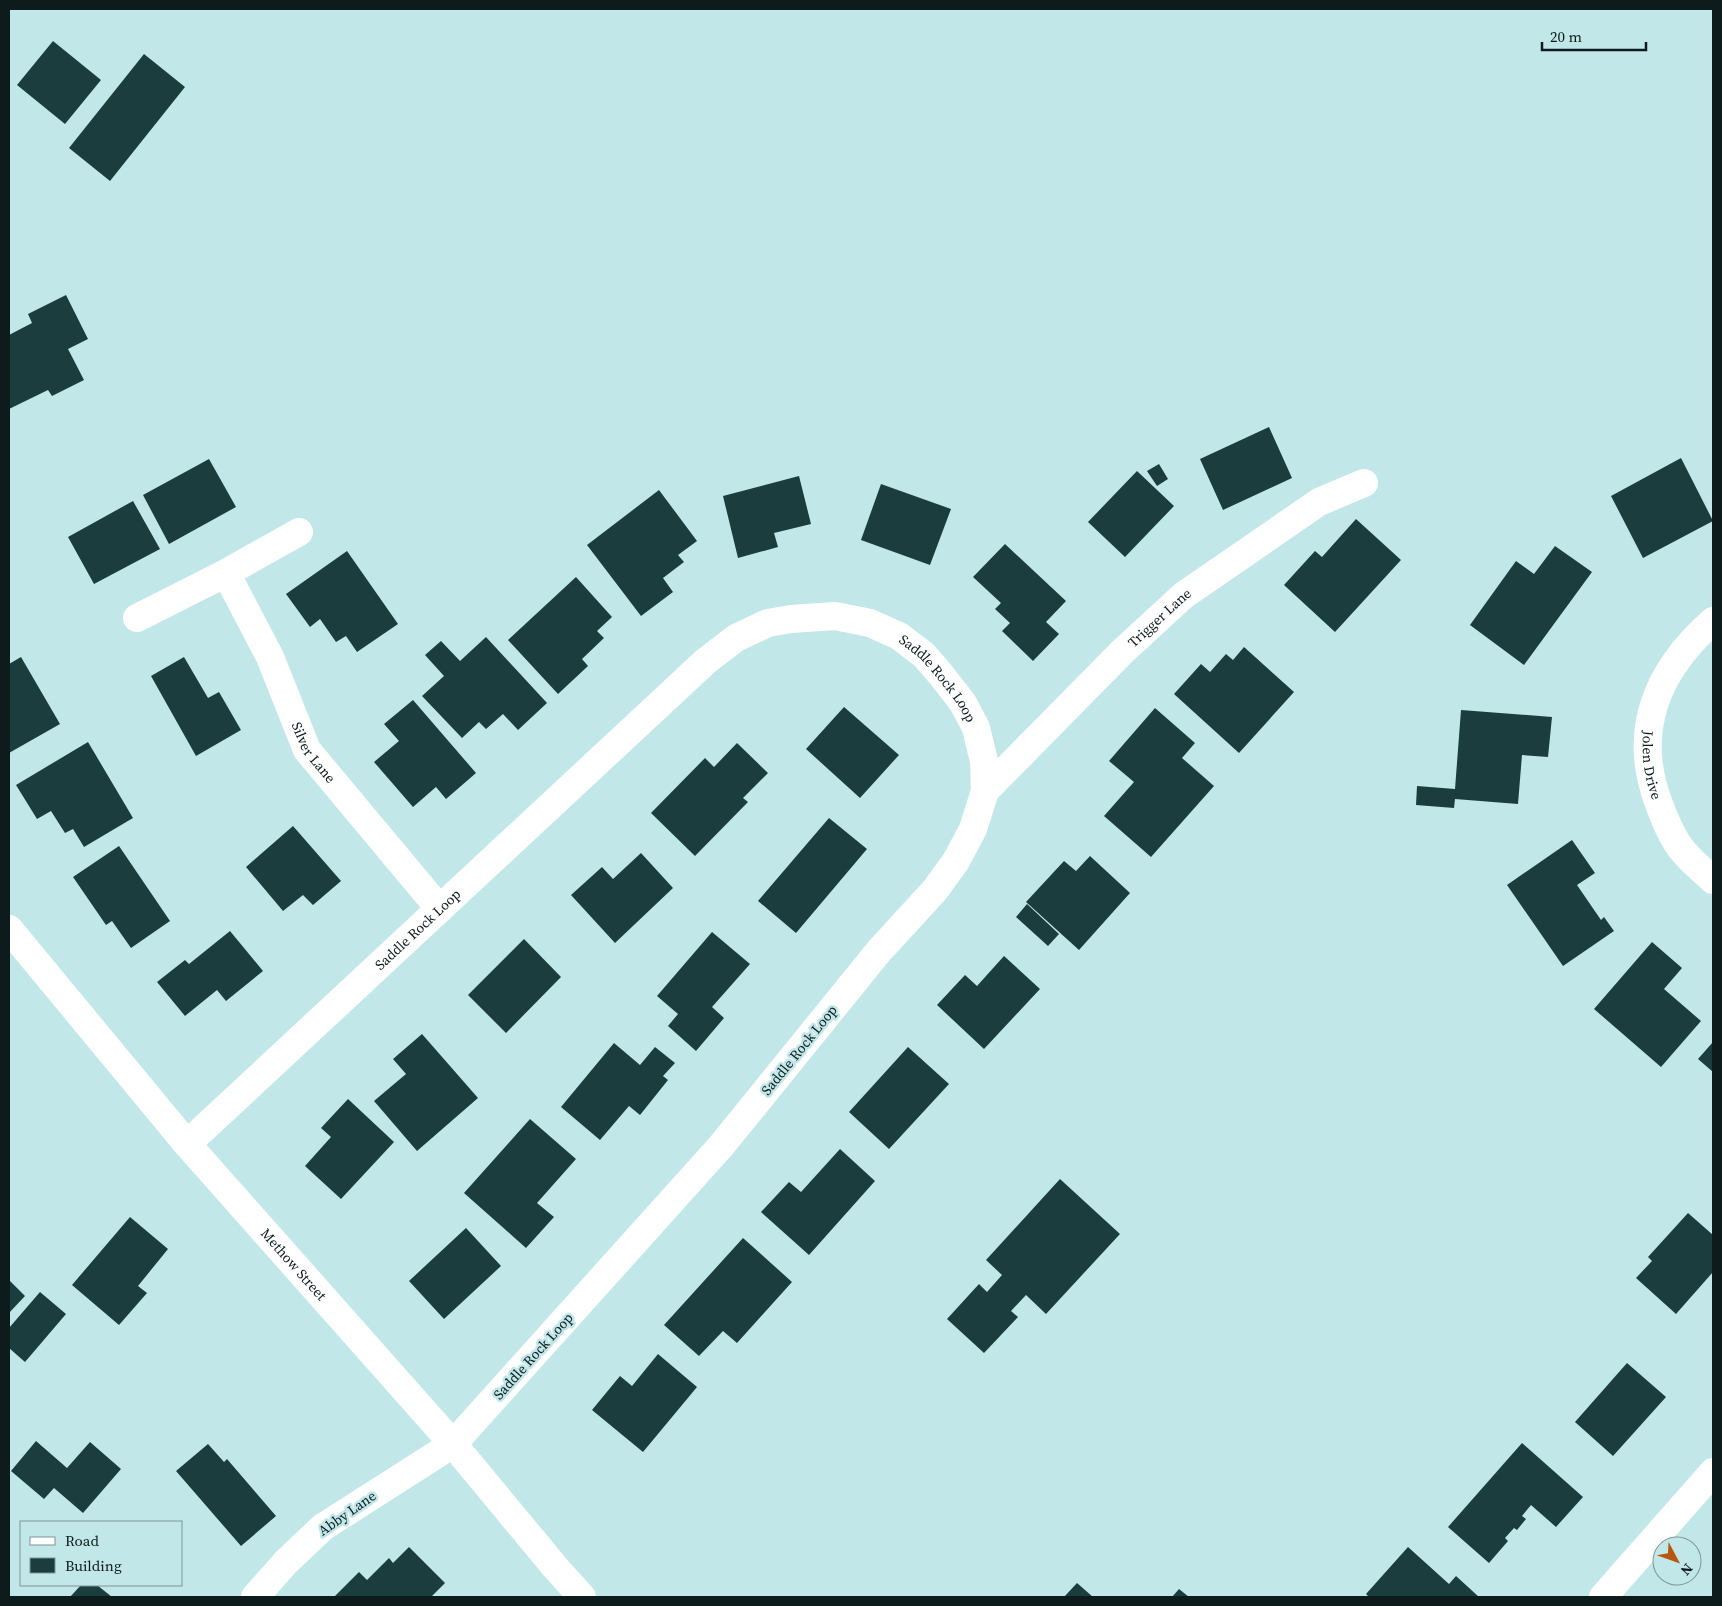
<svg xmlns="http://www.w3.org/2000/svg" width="1722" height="1606" viewBox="0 0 1722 1606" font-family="'Source Serif 4',serif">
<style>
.building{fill:#1c3d3e}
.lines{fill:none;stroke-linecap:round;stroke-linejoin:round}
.street{stroke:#fff;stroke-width:28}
.secondary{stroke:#fff;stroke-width:28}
.labels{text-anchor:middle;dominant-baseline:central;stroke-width:5;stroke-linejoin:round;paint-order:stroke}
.street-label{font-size:14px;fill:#0d1b1c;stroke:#c2e7e9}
</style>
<rect width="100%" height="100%" fill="#c2e7e9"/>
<path class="building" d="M53,41L101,80L65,124L17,85Z
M144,54L185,87L110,181L69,148Z
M66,295L88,339L68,349L84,380L52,396L48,390L9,409V335L32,323L28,314Z
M1269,427L1292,478L1223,510L1200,459Z
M1681,458L1713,521L1643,558L1611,496Z
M209,459L236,507L169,544L143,495Z
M1159,464L1168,479L1157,486L1147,471Z
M1137,471L1174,506L1125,557L1088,522Z
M799,476L811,524L774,533L778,547L738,558L723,496Z
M881,484L951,509L930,565L861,540Z
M659,490L697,541L678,555L684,562L663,578L673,592L641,616L587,545Z
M133,501L160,549L94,584L68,537Z
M1356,519L1401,560L1335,632L1284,585L1315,551L1322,557Z
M1005,544L1066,601L1046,622L1059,634L1033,661L1002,631L1010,623L995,609L1001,603L973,577Z
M1555,546L1592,572L1524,665L1470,625L1516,561L1534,574Z
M347,551L398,624L357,652L346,636L336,642L320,619L310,627L286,594Z
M576,577L612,617L597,631L604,638L582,659L588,666L558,694L508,640Z
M486,637L547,703L518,730L503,714L486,729L479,722L462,738L422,696L444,676L425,655L441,641L460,661Z
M1244,647L1294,692L1239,753L1174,694L1201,664L1210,672L1226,654L1233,660Z
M21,657L60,724L9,753V664Z
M184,657L208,698L219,692L241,730L196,756L151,676Z
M413,700L476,773L446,799L436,787L413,807L374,762L399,741L384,724Z
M844,707L899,755L860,798L806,749Z
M1155,708L1195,743L1182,758L1214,786L1151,857L1104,816L1134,782L1109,761Z
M1461,710L1552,717L1548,757L1522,755L1518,804L1455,799L1454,808L1416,805L1417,786L1455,789Z
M88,742L133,818L84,847L73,829L65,833L51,811L37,819L16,785Z
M737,743L768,773L743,798L748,802L695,856L651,813L705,758L714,767Z
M829,818L867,849L796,933L758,901Z
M293,826L341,881L313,905L303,895L283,911L246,867Z
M1572,840L1595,873L1577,885L1601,920L1604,917L1614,931L1563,966L1507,885Z
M119,846L170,921L131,948L112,921L106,925L73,877Z
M641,853L673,888L615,943L571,895L602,867L613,879Z
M1090,856L1130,893L1079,950L1026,902L1064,861L1076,871Z
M1027,904L1059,934L1048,946L1016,917Z
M230,931L263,971L226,1001L217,990L185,1016L157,982L185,960L189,964Z
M712,932L750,964L712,1007L724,1018L696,1051L668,1026L678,1014L657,996Z
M524,939L561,977L506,1033L468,995Z
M1652,942L1682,968L1664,989L1701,1021L1661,1067L1594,1009Z
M1004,956L1040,989L984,1049L937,1005L965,975L977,986Z
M422,1034L478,1098L417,1151L374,1101L406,1074L393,1059Z
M1713,1042V1072L1698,1059Z
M614,1043L640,1065L655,1047L675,1063L663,1076L668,1080L640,1115L629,1106L600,1140L561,1107Z
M908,1047L949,1084L889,1149L849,1112Z
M348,1099L394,1142L341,1199L305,1166L331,1137L321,1128Z
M530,1119L576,1159L537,1203L554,1217L526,1248L464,1193Z
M840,1149L875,1181L809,1255L761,1212L789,1182L801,1192Z
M1060,1179L1120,1234L1046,1314L1026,1295L1011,1311L1018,1317L984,1353L947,1319L979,1284L987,1292L1002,1275L986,1260Z
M1688,1213L1713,1235V1272L1676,1314L1636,1278L1652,1261L1648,1257Z
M130,1217L168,1249L138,1286L147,1293L119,1325L72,1285Z
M466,1228L501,1266L444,1319L409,1281Z
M743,1238L792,1282L737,1343L723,1331L699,1356L664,1325Z
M9,1280L25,1296L9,1313Z
M40,1292L66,1314L25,1362L9,1348V1328Z
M658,1354L697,1387L643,1452L592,1410L620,1376L632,1386Z
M1627,1363L1666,1397L1613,1456L1575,1422Z
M36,1441L67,1468L90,1442L121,1469L83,1513L54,1488L44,1499L11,1471Z
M1522,1443L1583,1497L1556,1527L1531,1505L1522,1516L1526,1519L1517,1530L1514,1528L1505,1538L1508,1541L1489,1563L1448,1527Z
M208,1444L224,1462L227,1459L276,1516L241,1546L176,1471Z
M409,1547L445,1583L431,1597H334L359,1572L367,1580L389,1558L393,1563Z
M1408,1547L1449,1584L1456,1576L1479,1597H1369L1366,1594Z
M1077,1583L1093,1597H1064Z
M81,1585H97L112,1597H70Z
M1179,1589L1189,1597H1172Z"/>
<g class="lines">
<g class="street">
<path id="s1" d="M299,532L226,573L270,657L307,750L439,908"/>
<path d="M137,618L226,573"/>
<path id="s2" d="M1713,621C1657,670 1631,731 1659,804C1665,820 1672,838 1683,851C1692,862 1703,871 1713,880"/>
<path id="s3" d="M985,791L1123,651L1184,595L1319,502L1364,483"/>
<path id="s4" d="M187,1144L706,661L736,638L768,623L791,619L835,616L870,623L899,636L924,655L942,676L963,703L976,728L984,761L985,791L973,829L956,861L935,890L879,951L721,1146L453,1444L323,1527L286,1562L255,1597"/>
<path d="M1603,1597L1713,1472"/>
</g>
<path class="secondary" id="s5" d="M9,929L187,1144L453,1444L555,1567L582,1597"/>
</g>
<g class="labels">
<g class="street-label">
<text stroke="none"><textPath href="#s3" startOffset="246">Trigger Lane</textPath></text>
<text stroke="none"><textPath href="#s4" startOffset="975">Saddle Rock Loop</textPath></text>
<text stroke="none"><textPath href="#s1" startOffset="284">Silver Lane</textPath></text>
<text stroke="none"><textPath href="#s2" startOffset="165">Jolen Drive</textPath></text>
<text stroke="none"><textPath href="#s4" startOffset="315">Saddle Rock Loop</textPath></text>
<text transform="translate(799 1050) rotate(-51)">Saddle Rock Loop</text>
<text stroke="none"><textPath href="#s5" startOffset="440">Methow Street</textPath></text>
<text transform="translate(533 1356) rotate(-48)">Saddle Rock Loop</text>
<text transform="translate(347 1513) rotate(-35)">Abby Lane</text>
</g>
</g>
<rect width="1722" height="1606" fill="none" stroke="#0d1b1c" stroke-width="20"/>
<rect x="20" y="1521" width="162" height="65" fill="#c2e7e9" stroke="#7a9597"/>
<rect x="30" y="1537" width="25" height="8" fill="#ffffff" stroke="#7a9597"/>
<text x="65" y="1546" font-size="15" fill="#0d1b1c">Road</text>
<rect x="30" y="1558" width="25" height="15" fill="#1c3d3e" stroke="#7a9597"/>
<text x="65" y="1571" font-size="15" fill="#0d1b1c">Building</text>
<g transform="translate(1677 1561) rotate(131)"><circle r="24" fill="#c2e7e9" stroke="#7a9597"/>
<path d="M0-4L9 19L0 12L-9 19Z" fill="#b75710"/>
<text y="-8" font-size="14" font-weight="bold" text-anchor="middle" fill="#0d1b1c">N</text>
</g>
<path d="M1542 42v8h104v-8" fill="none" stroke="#0d1b1c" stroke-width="2.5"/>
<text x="1550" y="42" font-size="15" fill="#0d1b1c" stroke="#c2e7e9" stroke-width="4" paint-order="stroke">20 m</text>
</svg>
